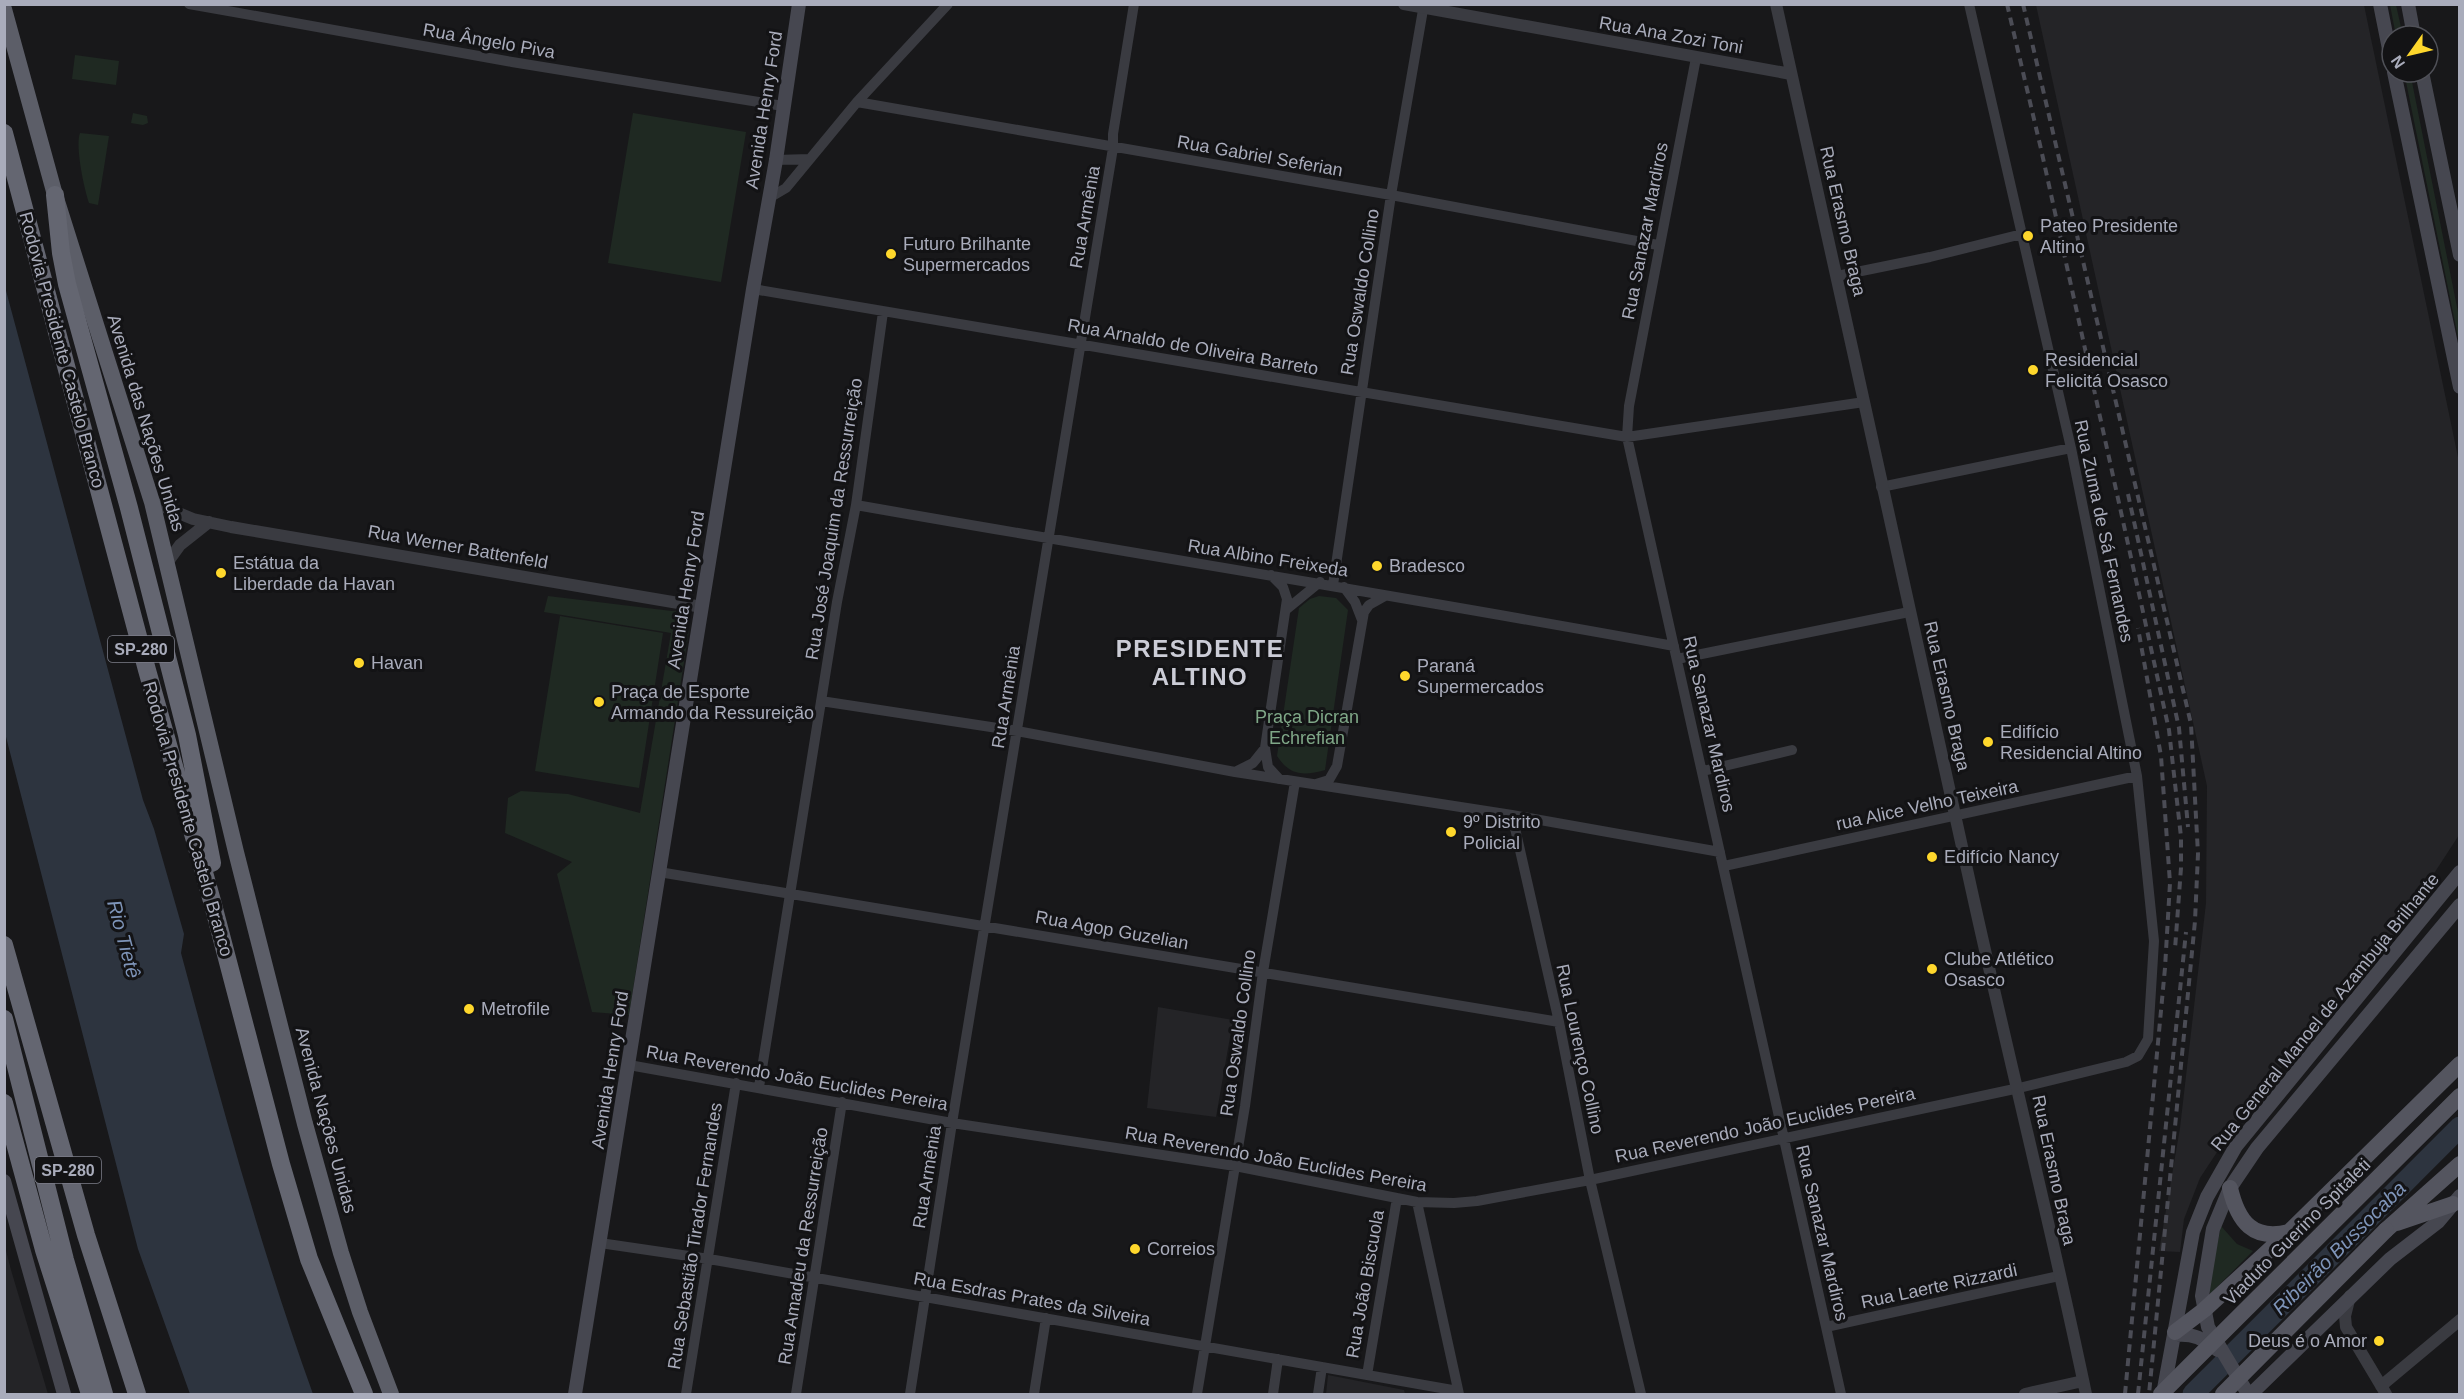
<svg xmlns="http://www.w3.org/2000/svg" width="2464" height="1399" viewBox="0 0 2464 1399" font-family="Helvetica,sans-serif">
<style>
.built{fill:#242427}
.green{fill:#1f2922}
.water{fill:#2d343f}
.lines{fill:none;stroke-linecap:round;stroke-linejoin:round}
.river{stroke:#2d343f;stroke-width:21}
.minor{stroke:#3a3b41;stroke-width:10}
.tertiary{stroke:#3a3b41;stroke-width:12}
.secondary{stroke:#464750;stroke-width:14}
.primary{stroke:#54555f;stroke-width:16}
.trunk{stroke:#5c5e68;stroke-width:16}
.motorway{stroke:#646671;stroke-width:18}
.rail{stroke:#4b4c55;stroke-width:4;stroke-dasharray:8 6;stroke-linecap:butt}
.primary-bridge{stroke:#54555f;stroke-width:16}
.poi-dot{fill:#fed72c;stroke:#131315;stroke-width:2}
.labels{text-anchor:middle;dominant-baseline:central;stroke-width:6;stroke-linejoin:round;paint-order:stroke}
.shield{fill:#131315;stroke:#7c7e89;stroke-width:1.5}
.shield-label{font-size:16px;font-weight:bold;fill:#a9acbb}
.street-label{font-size:18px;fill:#a9acbb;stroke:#131315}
.poi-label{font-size:18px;fill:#a9acbb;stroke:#131315;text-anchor:start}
.park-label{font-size:18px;fill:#7fa787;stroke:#131315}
.water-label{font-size:20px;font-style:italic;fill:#7e94b8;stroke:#131315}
.district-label{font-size:24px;font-weight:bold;letter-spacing:1.5px;fill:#cbccd6;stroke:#131315}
</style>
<rect width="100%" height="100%" fill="#18181a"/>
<path class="built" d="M2036,5H2364L2459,462V835L2381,955L2246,1108L2200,1178L2184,1219L2180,1252L2159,1251L2180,1128L2206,903L2207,786Z
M1158,1007L1233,1020L1216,1117L1147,1108Z
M4,1243L11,1270L48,1394H5Z
M1328,1375L1404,1390L1405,1394H1326Z"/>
<path class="green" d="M2390,5H2396L2403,36H2396Z
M75,55L119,61L116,85L72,79Z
M2404,72H2410L2459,317V342Z
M133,113L147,116L148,123L143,125L131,123Z
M633,113L746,132L721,282L608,263Z
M80,133L109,136L98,205L89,203C84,188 75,146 80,133Z
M548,596L680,612L689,630L629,1015L592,1012L557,874L572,862L505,833L508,798L521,791L568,794L640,813L671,633L544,612Z
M1319,596L1336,598L1348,610L1325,770C1304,776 1290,776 1277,756L1299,608L1310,599Z
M560,616L663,633L639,788L535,771Z
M2221,1226L2237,1244L2253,1251L2210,1294L2209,1284Z"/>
<path class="water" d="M5,287L143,800L154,829L184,934L181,953C221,1102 261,1250 313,1394H190L138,1249L5,733Z"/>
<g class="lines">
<path class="river" d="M2193,1394L2460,1127"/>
<path class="minor" d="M189,4L512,62L783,106
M1696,58L1629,406L1627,437L1841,1394
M857,102L1391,195L1658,245
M776,160L809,159
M769,198L786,188L857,102L948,4
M1837,276L1930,257L2022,234
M753,289L1627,437L1864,402
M1881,487L2071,448
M856,505C1128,553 1402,596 1674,646
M1271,575L1283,587L1287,599L1265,748L1268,767L1279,779
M1333,585L1391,195L1424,4
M1344,587L1355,602L1362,620
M1287,609L1320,582
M1677,659L1909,612
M821,701L1017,731L1235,772L1512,815L1720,852
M1703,771L1792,750
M1235,772L1253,763L1265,748
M1316,784L1329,780L1337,766L1364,612L1369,605L1385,596
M1512,815L1559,1022L1590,1180L1641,1394
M1724,866C1861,835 1999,807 2137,776
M659,872L1559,1022
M629,1065L952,1123L1235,1166L1417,1202L1454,1203L1477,1201L1590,1180L2019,1088L2126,1062L2138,1056L2148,1039L2154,941L2137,776L2071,448L1969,4
M759,1087L837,602L856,505L883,312
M1417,1202L1459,1394
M600,1243L709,1259L1458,1391
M1826,1327L2059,1276
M1367,1375L1397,1198
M686,1394L736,1083
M796,1394L842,1102
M910,1394L952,1123L1113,148V134L1134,4
M1034,1394L1046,1318
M1197,1394L1245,1106L1263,972L1295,782
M1273,1394L1278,1359
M1318,1394L1322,1367"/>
<path class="tertiary" d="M1404,4L1791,74
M1776,4C1841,300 1908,596 1972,892C2009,1060 2051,1226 2086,1394
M152,502L193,519L231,527L702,607
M167,563L180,545L209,522
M2350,1296L2345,1316L2346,1327L2386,1394
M2381,1386L2460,1320
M2025,1394L2083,1381"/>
<path class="secondary" d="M2380,4L2392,64
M2408,4L2414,36
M2394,72L2460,387
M2422,72L2460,255
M4,1181L64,1394
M2175,1335C2194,1333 2203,1339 2218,1350
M575,1394L753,289L776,160L799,4
M2163,1394L2193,1232L2207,1197L2236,1146L2460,872
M2248,1394L2208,1327L2202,1296L2213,1229L2230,1188L2257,1148L2460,905
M2251,1394L2390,1259L2438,1222L2460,1196"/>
<path class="primary" d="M2230,1188C2238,1222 2253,1241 2289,1232
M2397,1223L2453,1204
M2386,1230L2460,1164
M2175,1332L2204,1310L2290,1231L2460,1064"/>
<path class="trunk" d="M4,9L55,195L152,502L236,852L305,1124L341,1253L360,1312L391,1394"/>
<path class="motorway" d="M4,133L147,670L212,901L281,1164L309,1259L364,1394
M55,195L61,253L67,284L129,508L187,735L212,863
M4,945L86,1235L137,1394
M4,1019L65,1260L104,1394
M4,1103L44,1250L90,1394"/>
<path class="rail" d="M2007,4L2041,149L2169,730L2181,837V868L2175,949
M2023,4L2191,724L2198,854L2195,921L2149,1394
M2128,494L2179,728L2188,827
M2125,1394L2165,968L2170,883L2161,756L2138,628
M2138,1394L2186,932"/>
<path class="primary-bridge" d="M2161,1394L2460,1096
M2223,1394L2386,1230"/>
</g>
<g class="poi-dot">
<circle cx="2028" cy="236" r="6"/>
<circle cx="891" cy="254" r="6"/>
<circle cx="2033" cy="370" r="6"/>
<circle cx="1377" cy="566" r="6"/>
<circle cx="221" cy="573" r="6"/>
<circle cx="359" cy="663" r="6"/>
<circle cx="1405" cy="676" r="6"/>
<circle cx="599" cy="702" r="6"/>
<circle cx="1988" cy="742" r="6"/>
<circle cx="1451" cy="832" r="6"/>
<circle cx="1932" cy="857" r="6"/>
<circle cx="1932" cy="969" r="6"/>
<circle cx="469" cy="1009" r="6"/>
<circle cx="1135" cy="1249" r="6"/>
<circle cx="2379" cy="1341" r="6"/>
</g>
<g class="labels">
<g class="shield">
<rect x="108" y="636" width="66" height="26" rx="4.5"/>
<rect x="35" y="1157" width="66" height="26" rx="4.5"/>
</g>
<g class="shield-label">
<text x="141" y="649">SP-280</text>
<text x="68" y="1170">SP-280</text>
</g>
<g class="street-label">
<text transform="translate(1671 35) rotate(10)">Rua Ana Zozi Toni</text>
<text transform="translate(489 41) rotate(10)">Rua Ângelo Piva</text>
<text transform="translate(764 110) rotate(-81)">Avenida Henry Ford</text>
<text transform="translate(1260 156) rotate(10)">Rua Gabriel Seferian</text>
<text transform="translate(1085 217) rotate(-80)">Rua Armênia</text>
<text transform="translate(1843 221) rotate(77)">Rua Erasmo Braga</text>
<text transform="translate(1645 231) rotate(-79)">Rua Sanazar Mardiros</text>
<text transform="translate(1360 292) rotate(-81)">Rua Oswaldo Collino</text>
<text transform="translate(1193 347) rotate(10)">Rua Arnaldo de Oliveira Barreto</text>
<text transform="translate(62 350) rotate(75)">Rodovia Presidente Castelo Branco</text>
<text transform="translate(146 423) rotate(73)">Avenida das Nações Unidas</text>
<text transform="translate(834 519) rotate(-81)">Rua José Joaquim da Ressurreição</text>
<text transform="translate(2104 531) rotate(78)">Rua Zuma de Sá Fernandes</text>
<text transform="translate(458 547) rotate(10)">Rua Werner Battenfeld</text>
<text transform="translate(1268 558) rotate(9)">Rua Albino Freixeda</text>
<text transform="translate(686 590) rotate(-81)">Avenida Henry Ford</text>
<text transform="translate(1947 696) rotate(77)">Rua Erasmo Braga</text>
<text transform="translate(1006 697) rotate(-81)">Rua Armênia</text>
<text transform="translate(1709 724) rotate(77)">Rua Sanazar Mardiros</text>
<text transform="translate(1927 805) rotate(-12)">rua Alice Velho Teixeira</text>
<text transform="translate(188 819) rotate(74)">Rodovia Presidente Castelo Branco</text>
<text transform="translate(1112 930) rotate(10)">Rua Agop Guzelian</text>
<text transform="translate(2325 1012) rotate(-51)">Rua General Manoel de Azambuja Brilhante</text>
<text transform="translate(1238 1033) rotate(-82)">Rua Oswaldo Collino</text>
<text transform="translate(1580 1049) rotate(78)">Rua Lourenço Collino</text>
<text transform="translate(610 1070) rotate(-81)">Avenida Henry Ford</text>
<text transform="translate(797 1078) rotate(10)">Rua Reverendo João Euclides Pereira</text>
<text transform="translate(326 1120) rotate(75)">Avenida Nações Unidas</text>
<text transform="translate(1765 1125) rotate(-12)">Rua Reverendo João Euclides Pereira</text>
<text transform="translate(1276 1159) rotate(10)">Rua Reverendo João Euclides Pereira</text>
<text transform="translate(2054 1170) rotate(78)">Rua Erasmo Braga</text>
<text transform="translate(927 1177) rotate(-81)">Rua Armênia</text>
<text transform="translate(2297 1232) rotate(-45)">Viaduto Guerino Spitaleti</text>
<text transform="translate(1822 1233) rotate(77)">Rua Sanazar Mardiros</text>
<text transform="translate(695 1236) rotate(-81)">Rua Sebastião Tirador Fernandes</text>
<text transform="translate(803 1246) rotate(-81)">Rua Amadeu da Ressurreição</text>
<text transform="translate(1365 1284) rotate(-80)">Rua João Biscuola</text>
<text transform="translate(1939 1286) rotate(-12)">Rua Laerte Rizzardi</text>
<text transform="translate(1032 1299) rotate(10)">Rua Esdras Prates da Silveira</text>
</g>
<g class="poi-label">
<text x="2040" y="226">Pateo Presidente<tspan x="2040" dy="21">Altino</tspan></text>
<text x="903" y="244">Futuro Brilhante<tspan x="903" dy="21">Supermercados</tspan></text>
<text x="2045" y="360">Residencial<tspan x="2045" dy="21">Felicitá Osasco</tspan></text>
<text x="233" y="563">Estátua da<tspan x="233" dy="21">Liberdade da Havan</tspan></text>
<text x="1389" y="566">Bradesco</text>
<text x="371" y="663">Havan</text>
<text x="1417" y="666">Paraná<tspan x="1417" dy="21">Supermercados</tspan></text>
<text x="611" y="692">Praça de Esporte<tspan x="611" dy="21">Armando da Ressureição</tspan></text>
<text x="2000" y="732">Edifício<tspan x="2000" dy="21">Residencial Altino</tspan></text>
<text x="1463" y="822">9º Distrito<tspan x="1463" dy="21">Policial</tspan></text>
<text x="1944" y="857">Edifício Nancy</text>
<text x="1944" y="959">Clube Atlético<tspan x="1944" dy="21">Osasco</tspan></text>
<text x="481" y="1009">Metrofile</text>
<text x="1147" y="1249">Correios</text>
<text x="2367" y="1341" text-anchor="end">Deus é o Amor</text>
</g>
<g class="park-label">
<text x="1307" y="717">Praça Dicran<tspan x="1307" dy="21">Echrefian</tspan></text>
</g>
<g class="water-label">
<text transform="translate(124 939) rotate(75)">Rio Tietê</text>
<text transform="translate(2339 1248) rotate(-45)">Ribeirão Bussocaba</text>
</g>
<g class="district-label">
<text x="1200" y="648">PRESIDENTE<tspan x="1200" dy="28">ALTINO</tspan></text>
</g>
</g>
<rect width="2464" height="1399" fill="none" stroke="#a9acbb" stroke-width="12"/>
<g transform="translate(2410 54) rotate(236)"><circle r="28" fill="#131315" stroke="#4f5057" stroke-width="1.5"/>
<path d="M0-4.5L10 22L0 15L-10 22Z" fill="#fed72c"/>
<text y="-9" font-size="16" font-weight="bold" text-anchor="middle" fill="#a9acbb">N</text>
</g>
</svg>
